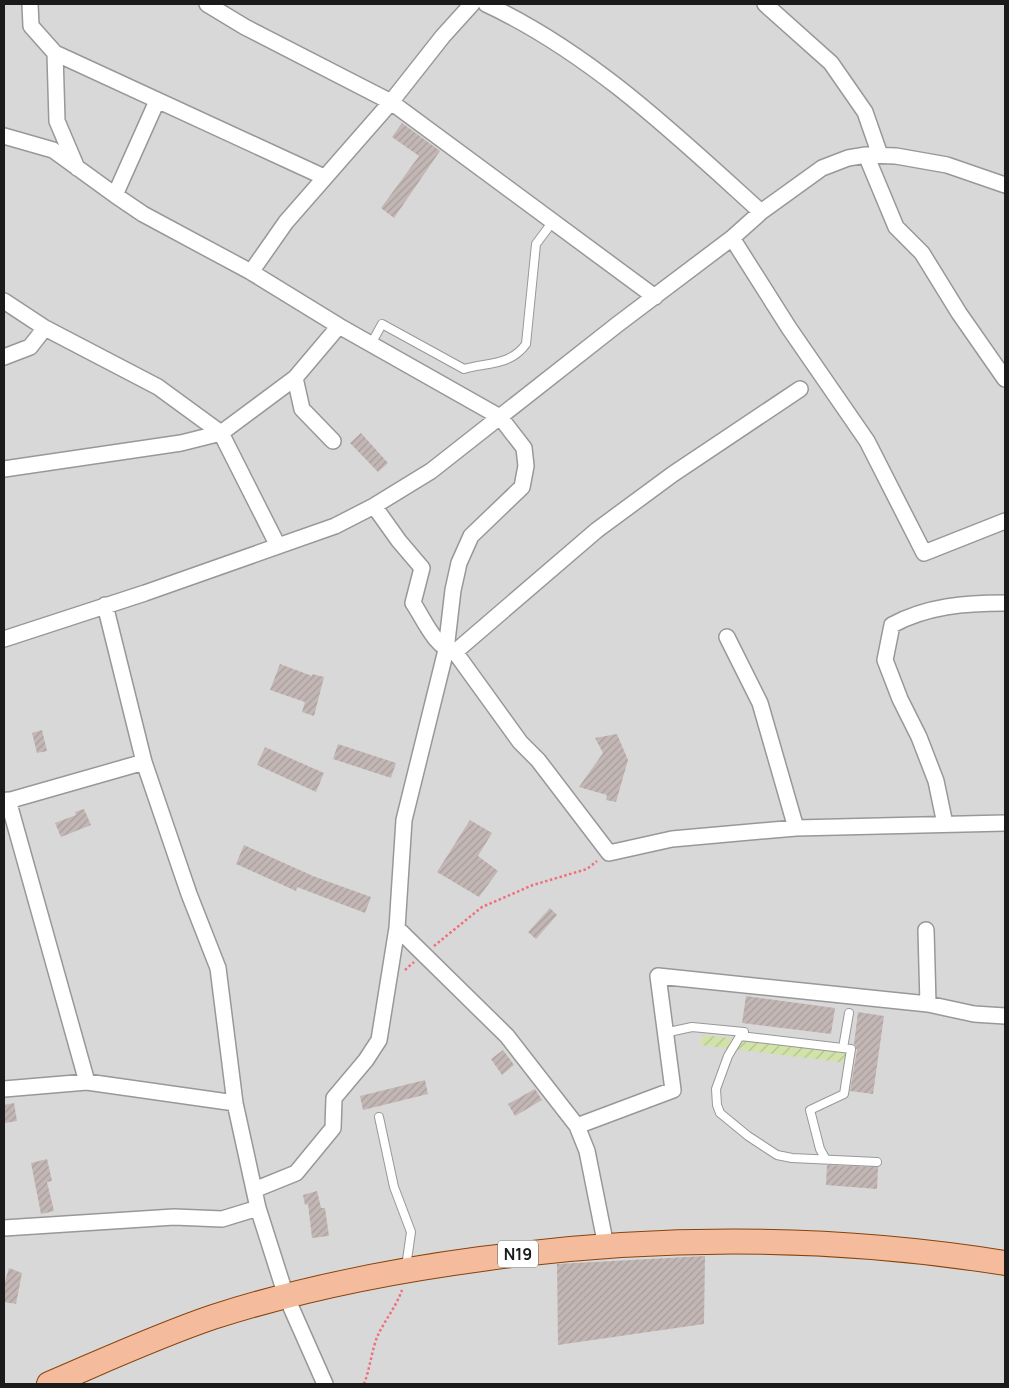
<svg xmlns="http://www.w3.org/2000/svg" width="1009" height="1388" viewBox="0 0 1009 1388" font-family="Manrope,sans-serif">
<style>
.residential{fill:#d9d8d8}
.garden{fill:url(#garden-furrows)}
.building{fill:url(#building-hatch)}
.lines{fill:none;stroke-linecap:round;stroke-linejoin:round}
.service-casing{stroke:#989898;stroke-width:10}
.minor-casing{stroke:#989898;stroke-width:18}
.primary-casing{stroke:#87430b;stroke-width:26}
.path{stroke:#ef6f7d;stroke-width:2.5;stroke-dasharray:2.5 2.5;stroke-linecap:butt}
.service{stroke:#fff;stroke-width:8}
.minor{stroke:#fff;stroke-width:15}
.primary{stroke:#f4bc9d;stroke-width:24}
.labels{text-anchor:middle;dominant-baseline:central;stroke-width:4.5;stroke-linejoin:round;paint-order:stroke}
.shield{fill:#fff;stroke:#5f5f5f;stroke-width:1}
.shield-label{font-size:16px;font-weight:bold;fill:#1b1b1b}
</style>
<defs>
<pattern id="garden-furrows" width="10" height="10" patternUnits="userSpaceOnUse" patternTransform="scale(1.25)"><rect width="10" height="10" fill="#d2e3a9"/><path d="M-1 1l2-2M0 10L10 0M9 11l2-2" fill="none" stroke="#b4c291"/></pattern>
<pattern id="building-hatch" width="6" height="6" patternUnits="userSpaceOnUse" patternTransform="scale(1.25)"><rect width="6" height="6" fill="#c3b7b5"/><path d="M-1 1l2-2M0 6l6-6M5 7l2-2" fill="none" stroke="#a79d9b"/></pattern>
</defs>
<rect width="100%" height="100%" fill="#ece6e1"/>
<path class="residential" d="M4,4H1005V1384H4Z"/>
<path class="garden" d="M703,1035L847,1052V1063L700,1045Z"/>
<path class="building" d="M402,123L440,151L394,218L381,208L419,156L392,137Z
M361,433L388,463L378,472L350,443Z
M280,664L312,676V674L324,677L314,716L302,712L305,702L270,690Z
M42,730L47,751L37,753L32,733Z
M617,734L628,760L616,802L606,800L607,795L579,787L603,753L595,738Z
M338,744L396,763L391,778L333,759Z
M265,747L324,773L316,792L257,765Z
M84,809L91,825L61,837L55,823L76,815L75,812Z
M470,820L492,833L478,856L498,871L479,897L437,872Z
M244,845L313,876L371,897L365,913L297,887L296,891L236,864Z
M550,908L557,915L536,939L528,932Z
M746,996L835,1008L831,1034L742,1023Z
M858,1012L884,1016L873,1094L850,1091L857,1050L854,1044Z
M503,1050L514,1065L502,1075L491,1059Z
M425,1080L428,1094L363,1110L360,1096Z
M535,1089L542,1100L515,1116L508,1104Z
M14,1103L17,1121L4,1123V1105Z
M47,1159L52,1181L47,1182L54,1211L41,1214L31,1163Z
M827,1165L878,1167L877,1189L826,1185Z
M317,1191L321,1208H325L329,1236L312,1238L308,1204L305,1205L303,1195Z
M705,1256L704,1324L558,1345L557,1264Z
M9,1268L22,1273L16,1304L4,1302V1285Z"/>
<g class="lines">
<g class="service-casing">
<path id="service" d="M371,344L382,324L464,369C488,362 510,366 526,344L536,244L554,220
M739,1032L740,1036L728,1056L716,1089L717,1105L720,1113L748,1136L777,1155L792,1158L877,1162
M664,1033L692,1027L744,1032
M740,1036L851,1049L844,1094L810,1110L820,1149L825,1158
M843,1048L849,1013
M379,1117L394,1187L411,1232L406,1267"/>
</g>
<g class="minor-casing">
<path id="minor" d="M30,4L31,26L55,53L57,121L77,168
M207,4L245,27L391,102L655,297
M486,4C591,53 676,135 761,212
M765,4L831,63L865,112L880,155
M55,53L324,177
M157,101L115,195L143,214L251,272L339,326L500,417L524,448L526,466L522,487L471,536L459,563L453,590L446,650L404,820L397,928L379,1040L366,1060L334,1098L333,1128L296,1173L254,1190
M4,136L53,150L115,195
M866,155L896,227L922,253L959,313L1005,379
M732,238L789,328L867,441L924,553L1005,521
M251,272L286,222L391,102L443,36L472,4
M4,301L45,328L158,387L221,433L278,546
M4,357L30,347L45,328
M295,378L302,409L333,441
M4,469L181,443L221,433L295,378L339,326
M374,506L399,541L422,568L413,603C424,619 435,648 455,652L520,742L538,760L609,853L672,839L796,828L1005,823
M105,605L144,762L189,894L218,968L235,1103L258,1208L286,1296L325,1384
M727,637L760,703L796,828
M4,639L145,593L335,526L374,506L431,471L618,324L732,238L761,212L822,168L848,158L866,155L896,156L947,165L1005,185
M455,652L597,530L673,474L800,389
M8,800L87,1082
M4,802L144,762
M945,824L936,781L919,737L900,699L885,660L892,625C927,606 965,603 1005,603
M397,928L507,1036L577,1126L587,1151L606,1246
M926,930L928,1004
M4,1089L87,1082L235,1103
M577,1126L673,1090L658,976L928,1004L974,1014L1005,1016
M4,1228L174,1217L222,1219L258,1208"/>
</g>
<g class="primary-casing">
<path id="primary" d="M49,1384C103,1361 157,1336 213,1317C300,1289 391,1271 481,1259C656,1235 831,1235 1005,1263"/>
</g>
<path class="path" d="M434,946L482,907L533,885L587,869L597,861
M405,970L414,962
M364,1384C370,1369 372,1348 378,1335C385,1320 396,1307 402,1290"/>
<use href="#service" class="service"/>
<use href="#minor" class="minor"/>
<use href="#primary" class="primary"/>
</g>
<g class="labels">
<rect class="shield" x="498" y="1240.5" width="40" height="27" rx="4"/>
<g class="shield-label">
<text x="518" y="1254">N19</text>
</g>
</g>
<rect width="1009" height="1388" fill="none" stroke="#1b1b1b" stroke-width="10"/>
</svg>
